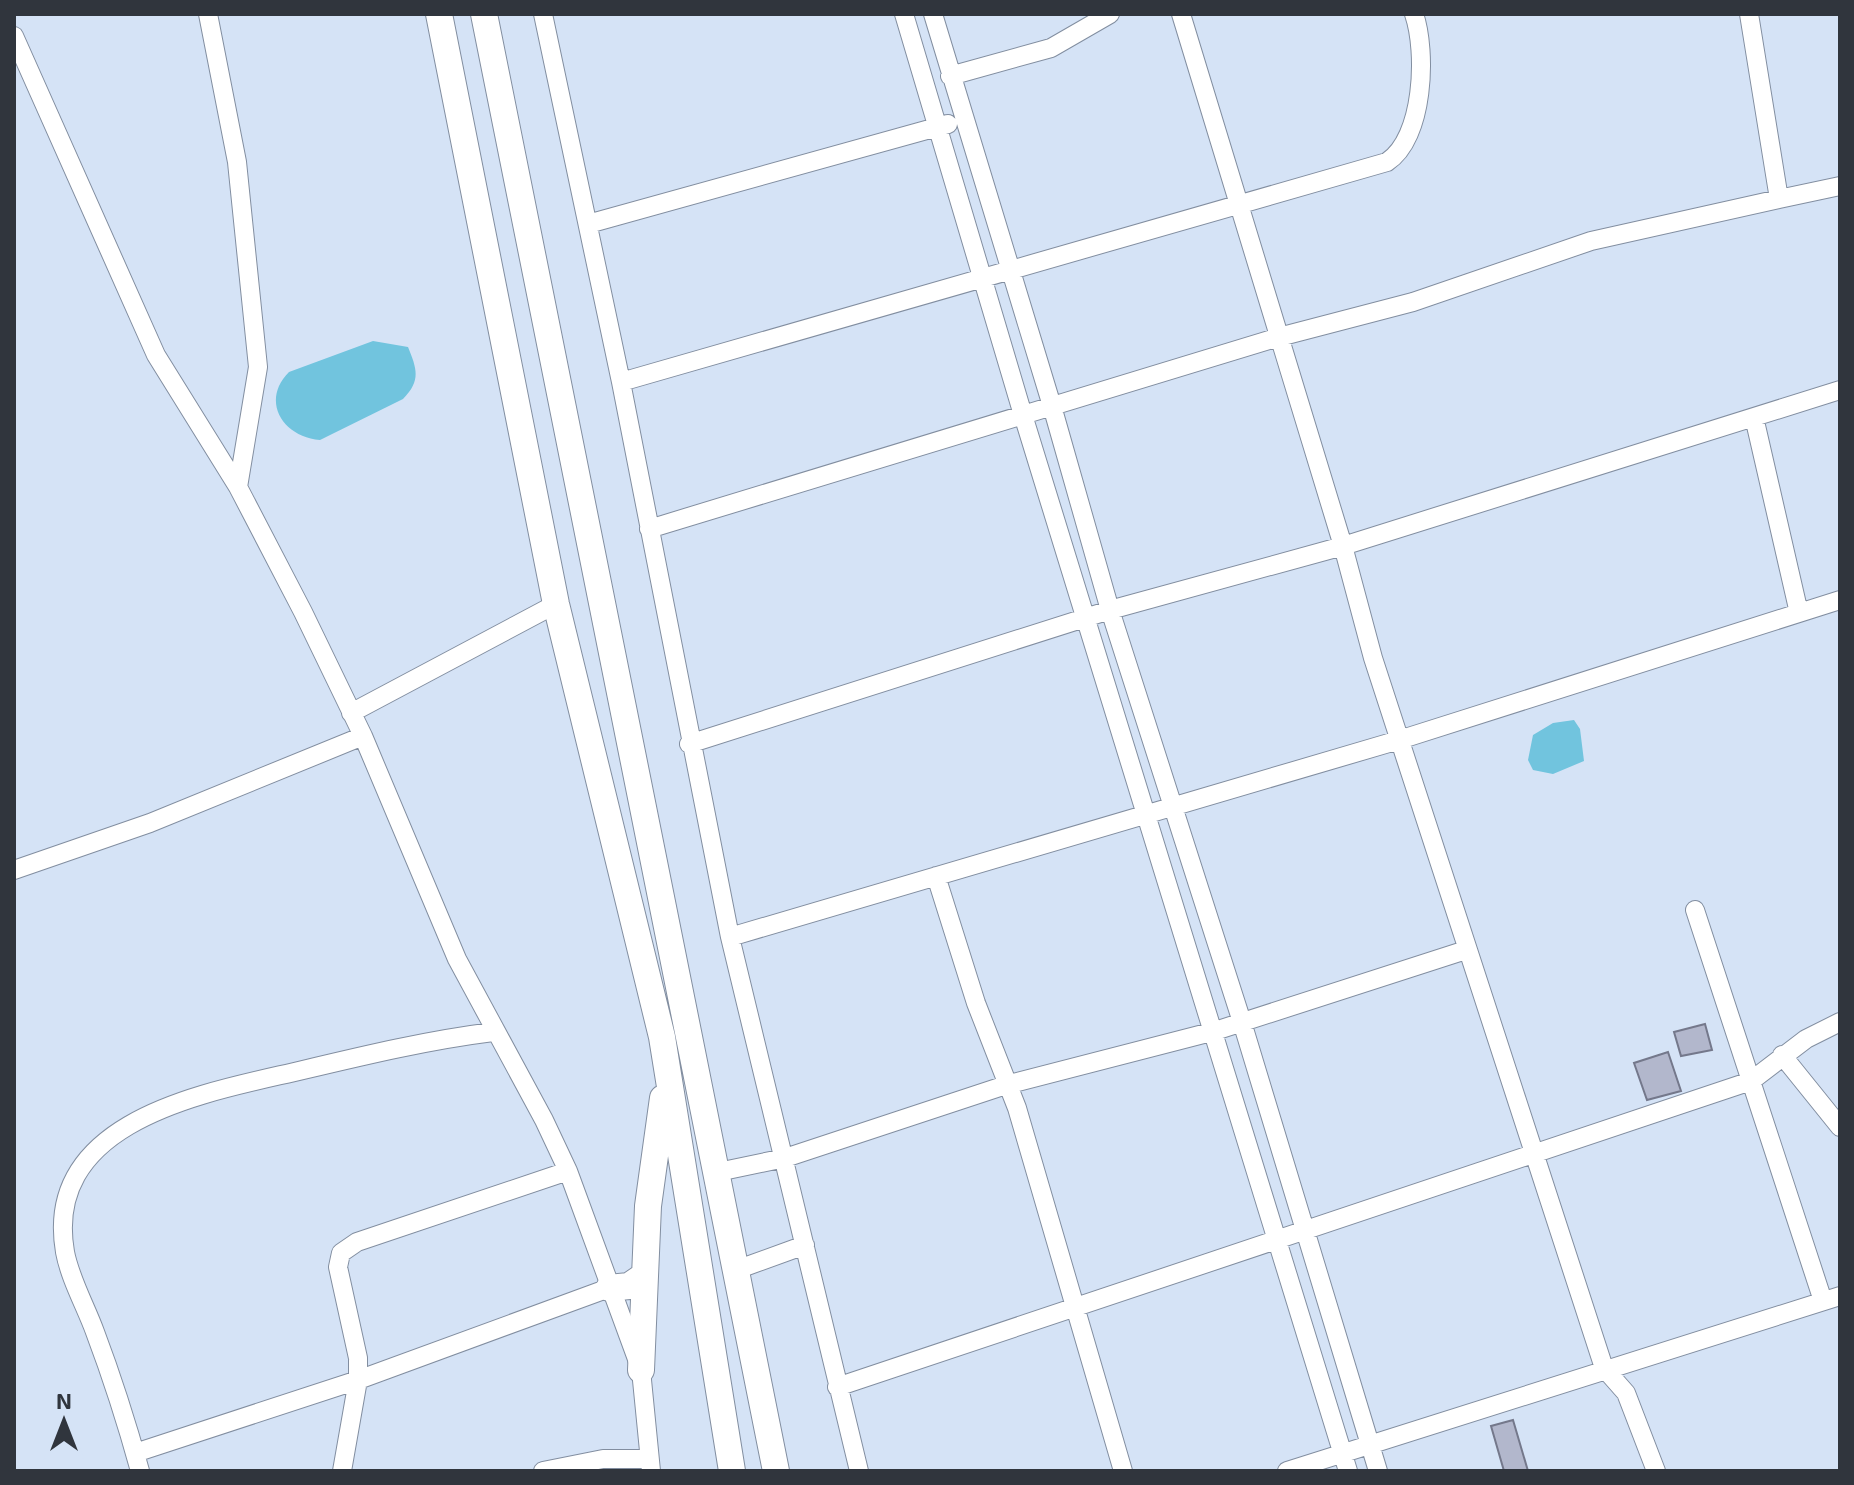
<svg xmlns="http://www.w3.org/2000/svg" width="1854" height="1485" viewBox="0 0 1854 1485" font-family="'Exo 2',sans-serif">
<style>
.water{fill:#71c4de}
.building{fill:#b2b7cc;stroke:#74788b;stroke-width:2}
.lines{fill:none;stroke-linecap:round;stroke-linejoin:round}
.minor-casing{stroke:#828ea0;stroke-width:20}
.highway-casing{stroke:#828ea0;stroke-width:28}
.minor{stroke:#fff;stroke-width:18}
.highway{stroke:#fff;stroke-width:26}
</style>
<rect width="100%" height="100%" fill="#d5e3f6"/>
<path class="water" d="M373,341L408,347C417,369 421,381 403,399L320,440C283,437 260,401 289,372Z
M1574,720L1580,729L1584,761L1553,774L1533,770L1528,760L1533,735L1553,723Z"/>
<path class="building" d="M1705,1024L1712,1050L1681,1056L1674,1032Z
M1668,1052L1681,1091L1647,1100L1634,1063Z
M1513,1420L1528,1471H1504L1491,1426Z"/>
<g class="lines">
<g class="minor-casing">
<path id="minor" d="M208,14L237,162L258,367L238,487
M543,14L621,382L730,937L859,1471
M904,14L1023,415L1348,1471
M933,14L1052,406L1110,610L1242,1022L1378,1471
M1181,14L1343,546L1373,658L1604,1368L1626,1393L1656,1471
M14,36L156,355L238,487L303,612L363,736L457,959L544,1120L568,1171L641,1370L651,1471
M950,76L1051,48L1110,14
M1779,199L1840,186
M588,224L948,124
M621,382L1387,162C1424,138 1427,52 1414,14
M1754,417L1799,613
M649,529L1279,337L1413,302L1591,241L1779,199L1749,14
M351,713L556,604
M689,744L1110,610L1343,546L1840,390
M14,870L150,823L363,736
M936,876L976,1003L1017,1108L1123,1471
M1695,910L1823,1301
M730,937L1399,740L1840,600
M1782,1055L1840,1127
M718,1172L785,1158L1006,1085L1215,1031L1466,950
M736,1270L805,1245
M837,1387L1751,1081L1806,1039L1840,1022
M135,1453L358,1380L609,1288
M140,1471C127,1424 112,1377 95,1332C86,1307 70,1279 65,1252C42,1118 210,1092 303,1070C366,1055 429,1040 493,1032
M342,1471L358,1380V1358L338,1267L341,1253L357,1242L568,1171
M543,1471L603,1459H649
M1287,1471L1840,1296"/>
</g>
<g class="highway-casing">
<path id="highway" d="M439,14L556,604L662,1037L732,1471
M484,14L776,1471
M609,1288L629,1286L645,1275
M641,1370L648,1206L663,1098"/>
</g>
<use href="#minor" class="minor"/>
<use href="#highway" class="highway"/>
</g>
<rect width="1854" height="1485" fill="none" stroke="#30353d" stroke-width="32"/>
<g transform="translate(64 1421)" stroke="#d5e3f6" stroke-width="6" paint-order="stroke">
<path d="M0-6L14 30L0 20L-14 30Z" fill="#30353d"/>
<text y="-12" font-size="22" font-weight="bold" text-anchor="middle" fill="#30353d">N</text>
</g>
</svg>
